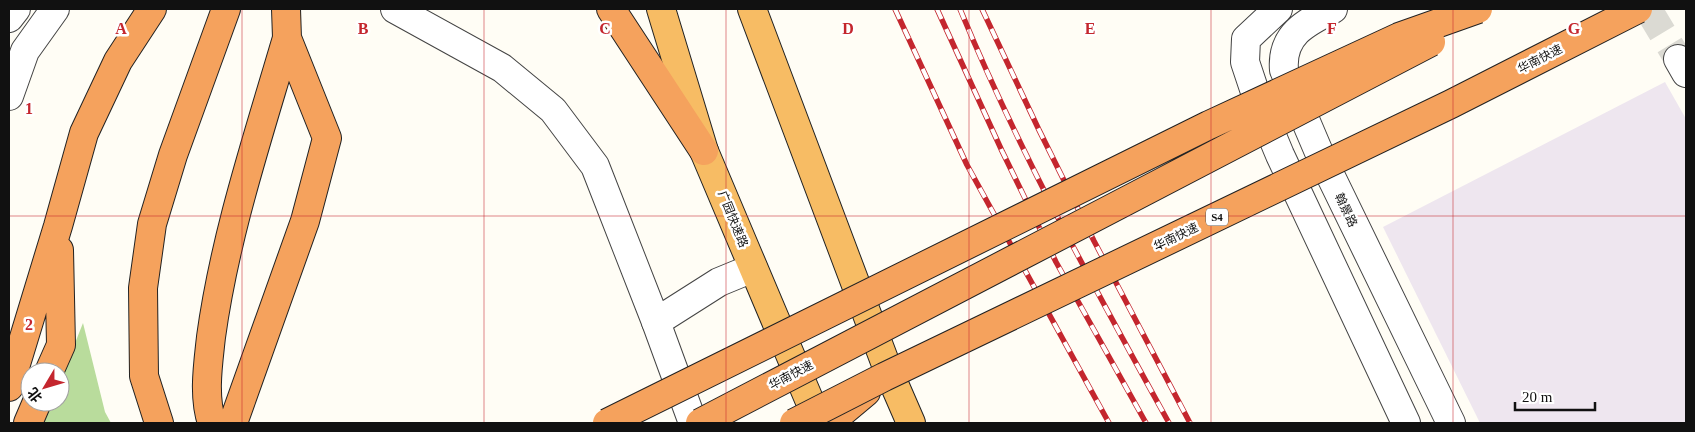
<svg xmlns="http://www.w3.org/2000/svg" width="1695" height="432" viewBox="0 0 1695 432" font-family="'Times New Roman','Noto Sans SC',serif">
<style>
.industrial{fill:#eee6ef}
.forest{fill:#b9dc9c}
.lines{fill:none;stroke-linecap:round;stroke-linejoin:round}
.minor-tunnel{stroke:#dbdad3;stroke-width:28;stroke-dasharray:28 14;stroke-linecap:butt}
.minor-casing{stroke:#444;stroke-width:30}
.tertiary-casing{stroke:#444;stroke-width:30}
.trunk-casing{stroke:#222;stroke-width:30}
.motorway-casing{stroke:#222;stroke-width:30}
.minor{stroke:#fff;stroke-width:28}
.tertiary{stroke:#fff;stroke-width:28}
.trunk{stroke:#f7bc64;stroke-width:28}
.motorway{stroke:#f5a25d;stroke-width:28}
.rail-casing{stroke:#c4262e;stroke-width:5.5}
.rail{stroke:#fff;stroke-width:4;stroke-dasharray:11;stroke-linecap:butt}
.motorway-bridge-casing{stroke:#222;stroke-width:30;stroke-linecap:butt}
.motorway-bridge{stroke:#f5a25d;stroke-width:28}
.grid{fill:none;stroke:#c4262e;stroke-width:1;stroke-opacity:0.55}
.labels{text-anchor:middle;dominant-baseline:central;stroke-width:5;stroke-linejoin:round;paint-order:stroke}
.shield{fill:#fff;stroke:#585858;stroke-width:1}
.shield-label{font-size:11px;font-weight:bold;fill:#111}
.street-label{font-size:12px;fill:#111;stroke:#fff}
.grid-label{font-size:16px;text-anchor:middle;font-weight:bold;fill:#c4262e;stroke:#fff;stroke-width:5;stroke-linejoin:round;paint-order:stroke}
</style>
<rect width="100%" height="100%" fill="#fffdf5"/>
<path class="industrial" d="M1665,82L1686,119V423H1480L1383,227Z"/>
<path class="forest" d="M83,323L105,412L111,423H44L52,402H60V381Z"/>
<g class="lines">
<path class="minor-tunnel" d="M1648,9L1678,59"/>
<g class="minor-casing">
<path id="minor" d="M1678,59L1686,73
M656,322L693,423"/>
</g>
<g class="tertiary-casing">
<path id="tertiary" d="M395,9L502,68L553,110L595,166L656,322L719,282L753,268
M1278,9L1246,39L1245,62L1260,107L1280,155L1406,423
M1333,9C1305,23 1281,35 1284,70L1318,150L1451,423
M9,18L16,9
M9,96L25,51L55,9"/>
</g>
<g class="trunk-casing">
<path id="trunk" d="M661,9L704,151L819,423
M752,9L888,370L911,423"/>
</g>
<g class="motorway-casing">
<path id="motorway" d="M611,9L704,151
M49,372L61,345L59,250
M9,387L58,226L84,133L118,61L152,9
M28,423L37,402
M159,423L144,376L143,288L152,224L173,155L226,9
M212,423C203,396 208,365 211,337C225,235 258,137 287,38
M233,423L305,221L327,138L287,38L286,9
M829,423L866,392"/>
</g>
<use href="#minor" class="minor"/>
<use href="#tertiary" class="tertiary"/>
<use href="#trunk" class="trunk"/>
<use href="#motorway" class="motorway"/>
<g class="rail-casing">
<path id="rail" d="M895,9L967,165L1109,423
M937,9L1002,151L1056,262L1146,423
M960,9C1019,152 1094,287 1169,423
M982,9L1039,130L1094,241L1190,423"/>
</g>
<use href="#rail" class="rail"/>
<g class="motorway-bridge-casing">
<path id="motorway-bridge" d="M607,423L1209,125L1399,37L1478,9
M700,423L1431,42
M794,423L884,377L1451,104L1638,9"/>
</g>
<use href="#motorway-bridge" class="motorway-bridge"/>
</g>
<path class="grid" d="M242,9V423M484,9V423M726,9V423M969,9V423M1211,9V423M1453,9V423M9,216H1686"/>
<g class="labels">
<rect class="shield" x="1206" y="208.5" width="22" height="17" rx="4"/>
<g class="shield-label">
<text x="1217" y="217">S4</text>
</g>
<g class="street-label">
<text transform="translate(1540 59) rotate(-27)">华南快速</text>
<text transform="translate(1346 210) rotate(65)">翰景路</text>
<text transform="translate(733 219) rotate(68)">广园快速路</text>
<text transform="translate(1176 237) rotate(-26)">华南快速</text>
<text transform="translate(791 375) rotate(-28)">华南快速</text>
</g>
</g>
<g class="grid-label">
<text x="121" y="34">A</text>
<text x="363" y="34">B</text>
<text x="605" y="34">C</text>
<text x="848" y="34">D</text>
<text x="1090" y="34">E</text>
<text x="1332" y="34">F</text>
<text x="1574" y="34">G</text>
<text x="29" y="114">1</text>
<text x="29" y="330">2</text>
</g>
<rect width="1695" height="432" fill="none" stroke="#111111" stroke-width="20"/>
<g transform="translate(45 387) rotate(232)"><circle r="24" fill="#ffffff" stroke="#a0a0a0"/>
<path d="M0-4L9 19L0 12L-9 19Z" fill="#c4262e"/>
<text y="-8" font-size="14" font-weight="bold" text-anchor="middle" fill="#111111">北</text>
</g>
<path d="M1515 402v8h80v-8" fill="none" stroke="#111111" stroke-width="2.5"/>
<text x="1522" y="402" font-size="15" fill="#111111" stroke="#ffffff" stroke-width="4" paint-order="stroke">20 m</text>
</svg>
